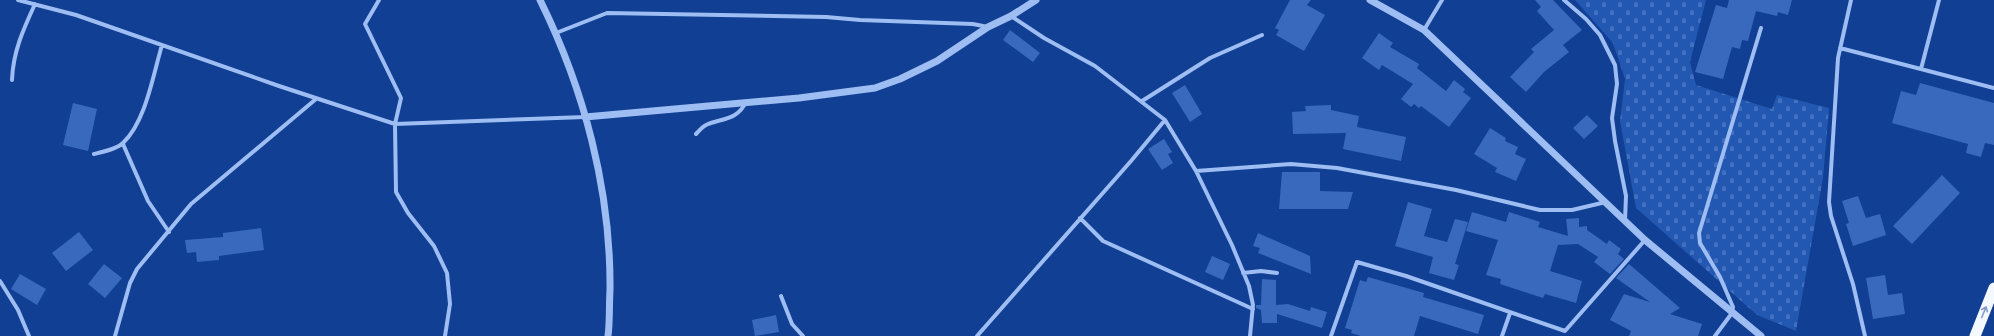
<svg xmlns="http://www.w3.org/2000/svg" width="1994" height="336" viewBox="0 0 1994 336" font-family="'DejaVu Sans',sans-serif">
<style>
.cemetery{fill:url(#cemetery-stones)}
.building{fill:#3969bc}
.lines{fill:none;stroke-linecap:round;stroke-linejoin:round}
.minor{stroke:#9dbdf3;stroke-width:4}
.tertiary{stroke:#9dbdf3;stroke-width:7}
.trunk{stroke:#f4f8ff;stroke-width:11}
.oneway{stroke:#829cc9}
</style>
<defs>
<pattern id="cemetery-stones" width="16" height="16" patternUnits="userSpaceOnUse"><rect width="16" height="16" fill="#2257b2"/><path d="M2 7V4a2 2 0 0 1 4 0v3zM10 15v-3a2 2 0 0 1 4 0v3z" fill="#4370be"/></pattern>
</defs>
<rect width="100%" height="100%" fill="#103f93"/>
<path class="cemetery" d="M1575,0H1706L1690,62L1696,85L1772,109L1777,95L1829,108L1823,178L1796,331L1757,315L1636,208L1620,121L1625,79L1613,43Z"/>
<path class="building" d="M1290,0H1311L1307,5L1325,15L1304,51L1276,35L1279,30L1275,28Z
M1535,0H1553L1582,30L1563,45L1569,52L1544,72L1526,92L1510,77L1534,52L1531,49L1554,30L1537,11L1541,7Z
M1729,0H1792L1788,15L1778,12L1777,16L1756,11L1748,41L1742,40L1740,49L1732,47L1723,79L1695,72L1716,5L1727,8Z
M1010,30L1040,53L1033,62L1003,40Z
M1379,33L1393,43L1390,47L1419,64L1417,68L1446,91L1454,80L1465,89L1463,92L1471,98L1449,127L1421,106L1419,108L1414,104L1411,107L1401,99L1413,84L1382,65L1379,70L1362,58Z
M1920,83L1994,103V145L1985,143L1981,157L1966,153L1968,144L1892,123L1901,91L1916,95Z
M1185,85L1202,114L1190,122L1172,93Z
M73,103L97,109L88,151L63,145Z
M1331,105V110L1359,116L1357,127L1406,137L1401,161L1343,149L1346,133L1293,134L1292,112L1306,111L1305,106Z
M1587,115L1598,126L1584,139L1573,128Z
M1490,128L1506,138L1505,141L1518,147L1515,154L1526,159L1516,181L1495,172L1497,168L1474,154Z
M1164,139L1172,152L1168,154L1173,163L1162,170L1148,149Z
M1282,172H1320V191L1353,192L1348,209H1279Z
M1942,175L1960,193L1912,244L1893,226Z
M1858,196L1866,218L1880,214L1886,235L1853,246L1846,224L1849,223L1842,201Z
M1408,202L1432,209L1424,236L1447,242L1455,219L1468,222L1455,264L1459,265L1454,280L1429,273L1433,257L1395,246Z
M1472,212L1506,222L1509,212L1540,222L1538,227L1568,236L1566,219L1579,218V227L1587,226V230L1607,244L1609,240L1621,249L1618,254L1624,259L1610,274L1594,262L1598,257L1578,244L1558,245L1550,271L1582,281L1576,303L1545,294L1543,298L1500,284L1501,279L1486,275L1498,240L1466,231Z
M261,228L264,250L219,256V260L197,262L196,252L187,253L185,240L223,237V233Z
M79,232L93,250L66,271L52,253Z
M1258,233L1310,256L1311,274L1258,253L1260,248L1253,246Z
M1212,256L1230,264L1223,280L1205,272Z
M104,264L122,278L105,298L88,284Z
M1629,264L1680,308L1670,314L1702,324L1698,336H1629L1631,331L1610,320L1624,294L1650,302L1616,278Z
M20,274L46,289L37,305L11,289Z
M1885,275L1888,295L1902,293L1905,314L1873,319L1866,278Z
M1368,277L1424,293L1423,297L1484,315L1478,334L1420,316L1414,336H1361L1351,333L1352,330L1345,328L1354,299L1360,280L1366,282Z
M1262,279L1276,280V305L1288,304L1310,311L1311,307L1327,312L1322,328L1277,314V323H1262L1261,310L1256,308V305H1261Z
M776,315L779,332L755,336L752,320Z"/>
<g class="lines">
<path class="minor" d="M18,0L76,15L279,86L395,124L585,117
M379,0L365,24L401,98L395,124L396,192L408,213L434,246L447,273L450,304L445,336
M1564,0L1586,19L1600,35L1615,65L1617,84L1612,118L1615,141L1626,196L1625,220
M1851,0L1838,58L1829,202L1831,216L1853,284L1865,336
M1011,16L1044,38L1095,66L1165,120L1196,171L1232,245L1249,286L1253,305L1250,336
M1424,30L1442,0
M556,33L607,13L826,17L860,20L973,24L988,27
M1840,48L1994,88
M1921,69L1939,0
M12,80C13,52 23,30 35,4
M1142,101L1210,58L1262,35
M696,134C699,131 702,127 706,125C721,118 737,121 746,102
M123,144L148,201L169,232
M94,154C103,152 117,149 123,143C146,121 153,75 162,45
M1196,171L1291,164L1337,168L1456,190L1540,210H1572L1606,202
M1080,218L1103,241L1253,309
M1243,273L1261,271L1277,273
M0,281L18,310L29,336
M781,296L792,324L803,336
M115,336L130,283L137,269L191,204L316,99
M977,336L1131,161L1165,120
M1331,336L1357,262L1406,276L1565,331L1645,240
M1502,336L1510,313
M1715,336L1732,313L1733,307L1720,277L1700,243L1699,233L1761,28"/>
<path class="tertiary" d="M540,0C584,89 611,190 610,290C609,306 610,321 608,336
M1370,0L1424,30L1645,240L1761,336
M585,117L799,98L875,88L900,79L937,61L988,27L1011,16L1036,0"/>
<path class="trunk" d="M1975,336L1994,288"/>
</g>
<defs><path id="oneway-shaft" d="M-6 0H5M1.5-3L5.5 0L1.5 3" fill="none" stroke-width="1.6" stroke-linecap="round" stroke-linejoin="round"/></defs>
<use class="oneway" href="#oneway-shaft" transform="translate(1984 312) rotate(-68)"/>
</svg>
